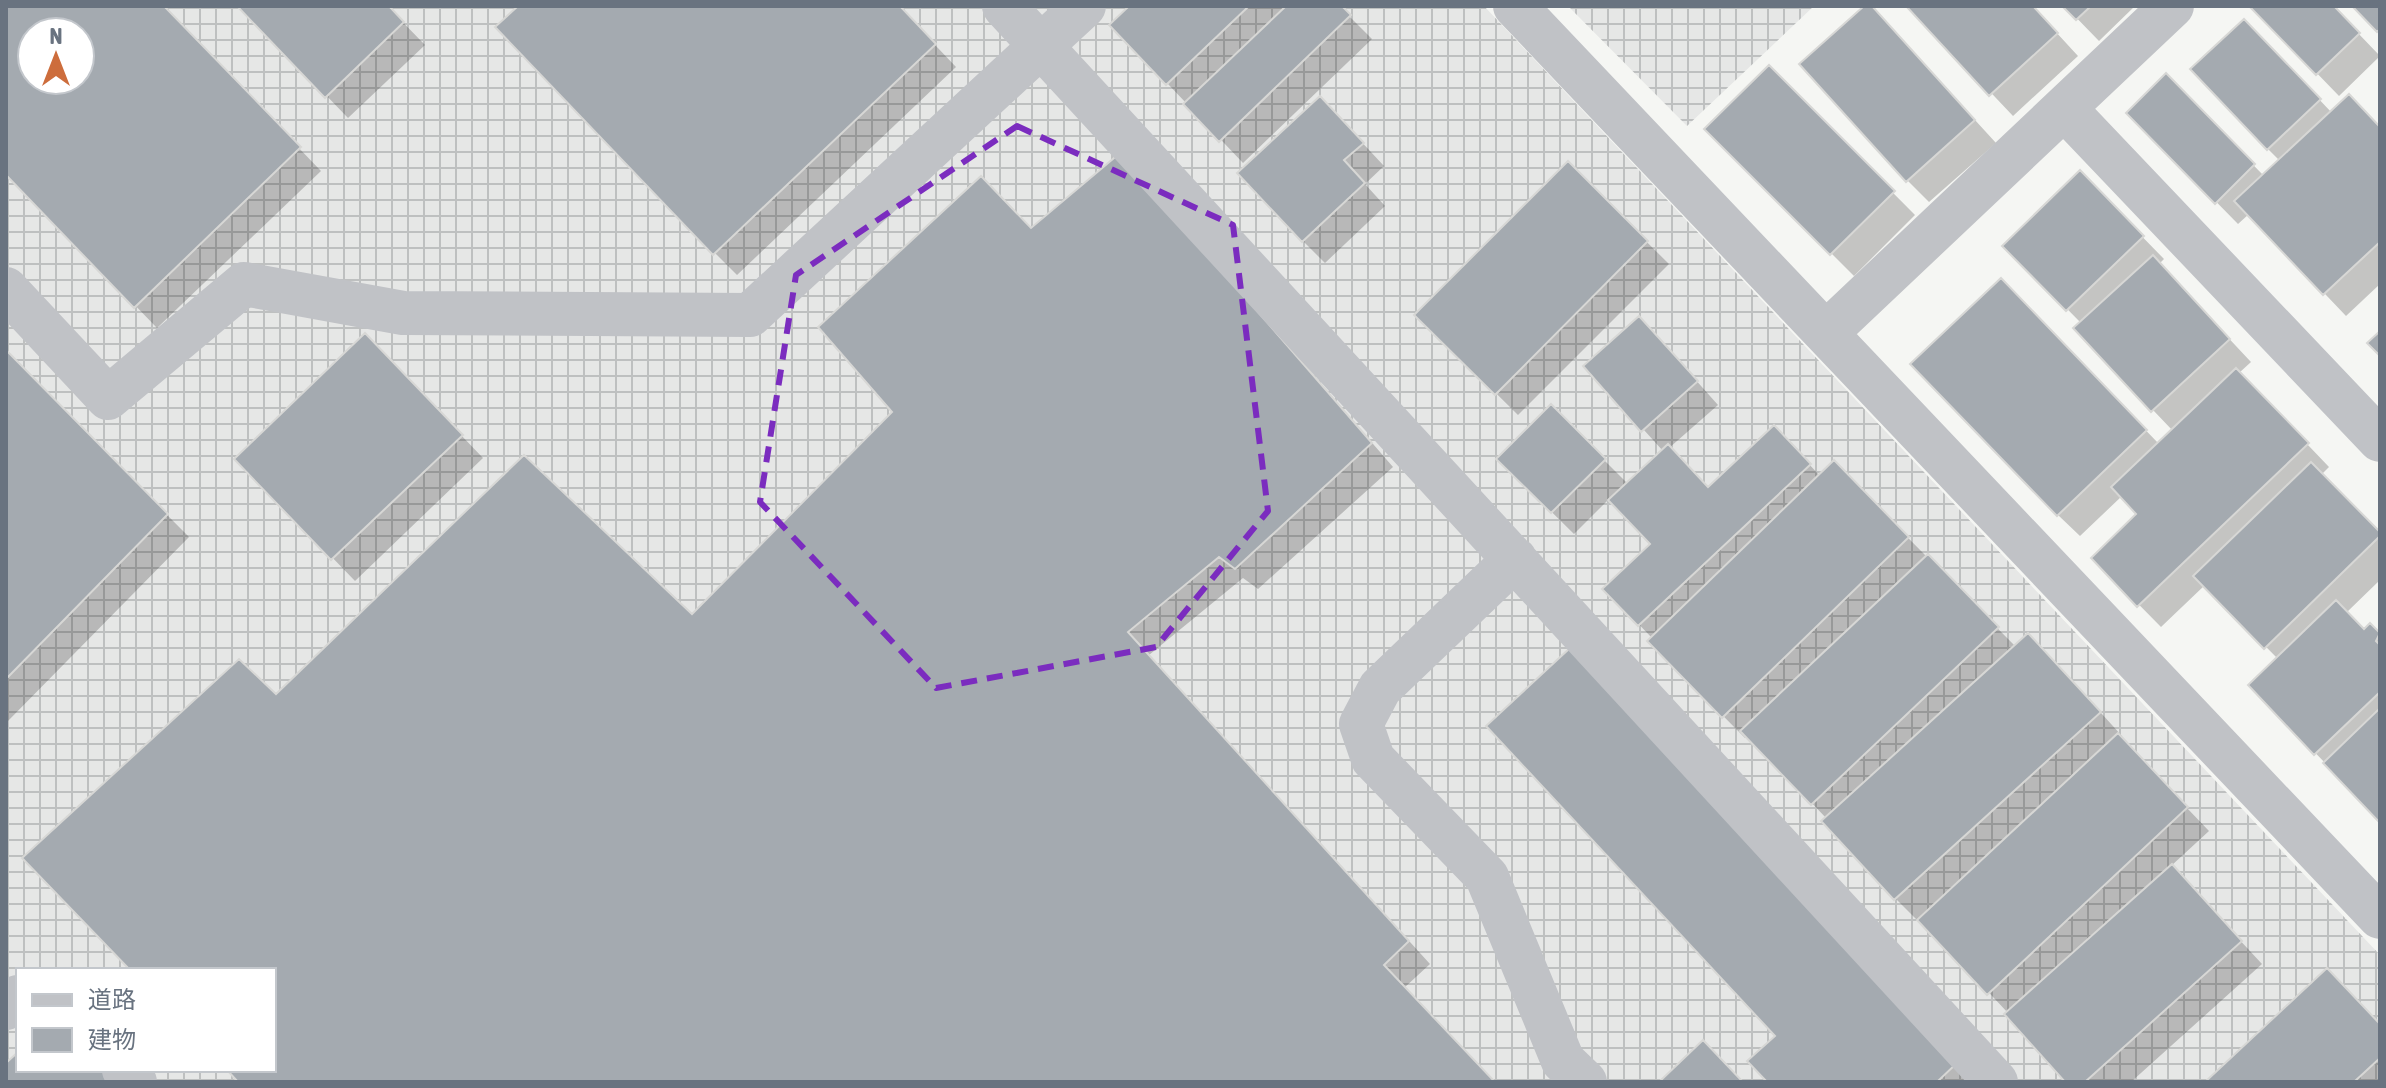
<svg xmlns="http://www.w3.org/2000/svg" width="2386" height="1088" viewBox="0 0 2386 1088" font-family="'Asap Condensed','Noto Sans JP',sans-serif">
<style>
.industrial{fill:url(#industrial-grid);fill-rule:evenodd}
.shadow{fill:#0003;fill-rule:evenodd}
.building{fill:#a4aab0;stroke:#d7d7d5;stroke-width:2;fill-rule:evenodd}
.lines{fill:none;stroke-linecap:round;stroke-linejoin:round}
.minor{stroke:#c0c2c6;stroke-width:44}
.marked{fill:none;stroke:#7b2cbf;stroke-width:6;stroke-dasharray:16 10;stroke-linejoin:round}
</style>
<defs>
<pattern id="industrial-grid" width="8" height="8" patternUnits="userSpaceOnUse" patternTransform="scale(2)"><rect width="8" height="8" fill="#e6e7e6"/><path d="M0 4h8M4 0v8" fill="none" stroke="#bec0c0"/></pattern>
</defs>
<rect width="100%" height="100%" fill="#f5f6f3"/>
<path class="industrial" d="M6,6H1484L2380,955V1082H6ZM32,32H80V80H32ZM18,970H274V1070H18Z
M1568,6H1814L1687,126Z"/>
<path class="shadow" d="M6,6H162L321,171L157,328L6,172ZM32,32H80V80H32Z
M240,6H387L425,45L348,118Z
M521,6H898L956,67L737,275L715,253Z
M1132,6H1339L1372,39L1243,163L1112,25Z
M1867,6L1890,27L1996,143L1929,202L1907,180Z
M1909,6H2032L2078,56L2013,116Z
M2065,6H2135L2099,41Z
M2252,6H2332L2380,56L2339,96Z
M2266,43L2332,113L2380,128V284L2346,316L2249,214L2238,224L2129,113L2166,76L2264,176L2280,161L2268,149Z
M1769,68L1915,215L1854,276L1707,129Z
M1342,121L1384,166L1365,184L1385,206L1325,263L1303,241Z
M1568,164L1669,264L1518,415L1417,315Z
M2080,173L2164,259L2159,264L2251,362L2239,373L2329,467L2321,475L2380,535V580L2346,613L2364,631L2370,626L2380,636V820L2250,685L2278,659L2205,585L2161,627L2093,558L2139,514L2122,496L2080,536L2058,515L2023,303L2159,444L2173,431L2153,410L2081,323L2005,246Z
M1142,177L1393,467L1258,589L1243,578L1149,655L1430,964L1404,988L1494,1082H241L230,1070H274V970H133L276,697L692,617L895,412L1032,230Z
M1661,341L1718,405L1669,448L1709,489L1796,450L1820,476L1834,463L2016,647L2050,657L2122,736L2120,738L2209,831L2171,866L2262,964L2131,1082H2068L2008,1013L1920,919L1918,921L1896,899L1824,821L1827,819L1748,736L1745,738L1649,641L1652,638L1605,589L1653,544L1610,498L1574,534L1498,459L1551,407L1628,484L1663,451L1586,366Z
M6,353L189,537L6,723Z
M387,358L483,458L355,581L237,459Z
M1489,726L1973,1082H1770L1777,1036Z
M2380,1026V1082H2208Z"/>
<path class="building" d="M6,6H164L301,147L134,308L6,175ZM32,32H80V80H32Z
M237,6H389L404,22L325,98Z
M518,6H900L936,44L713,255L495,27Z
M1129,6H1249L1166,85L1109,25Z
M1286,6H1342L1351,15L1219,142L1183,104Z
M1864,6H1872L1975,120L1906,182L1799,64Z
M1906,6H2033L2058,33L1989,96Z
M2062,6H2091L2076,20Z
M2249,6H2334L2360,33L2316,75Z
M2352,6H2380V29L2377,32Z
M2244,19L2321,99L2267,150L2190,69Z
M1769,65L1895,191L1830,255L1704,129Z
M2166,73L2255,164L2215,204L2126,113Z
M2349,94L2380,127V242L2323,295L2234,201Z
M1320,96L1364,143L1344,160L1365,183L1302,242L1237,173Z
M1120,153L1372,443L1235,569L1219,557L1128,632L1409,941L1384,965L1495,1082H238L227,1070H274V970H130L22,858L239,659L276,694L524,455L692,614L892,412L818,327L981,176L1031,228Z
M1568,161L1648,241L1495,395L1414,315Z
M2080,170L2144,236L2066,311L2002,246Z
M2153,255L2230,339L2151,412L2073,328Z
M2001,278L2147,430L2057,516L1910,364Z
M1639,316L1698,381L1641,432L1583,366Z
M2380,331V356L2367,343Z
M365,333L463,435L331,560L234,459Z
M6,350L168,514L6,679Z
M2236,368L2309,443L2137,607L2091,558L2136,514L2111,487Z
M1551,404L1606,459L1551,513L1496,459Z
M1774,425L1811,464L1638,626L1602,589L1650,544L1608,500L1668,444L1708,487Z
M1834,460L1909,537L1722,718L1647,641Z
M2311,462L2380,532V536L2264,649L2193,576Z
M1928,554L1999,627L1811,805L1740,731Z
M2336,600L2364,629L2370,623L2380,633L2376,641L2380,645V692L2314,755L2248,685Z
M2028,633L2101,712L1894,900L1821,821Z
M1570,648L1957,1063L1937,1082H1767L1747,1061L1775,1036L1486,726Z
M2380,708V823L2323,763Z
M2118,733L2188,807L1987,995L1917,920Z
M2172,864L2242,941L2085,1082H2065L2004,1014Z
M2327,968L2380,1024V1058L2354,1082H2205Z
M1703,1040L1743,1082H1659Z
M18,1052V1070H105L116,1082H6V1063Z"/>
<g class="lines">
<path class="minor" d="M1004,6L1996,1082
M1515,6L2380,917
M2064,108L2380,440
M6,289L108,398L244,284L403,313L750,315L1084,6
M1826,333L2172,6
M1515,559L1380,688L1361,724L1373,759L1487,877L1563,1061L1585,1082
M6,1008L18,997
M124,1070L135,1082"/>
</g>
<path class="marked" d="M1017,126L1233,225L1268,511L1156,647L936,688L760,502L796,275Z"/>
<rect width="2386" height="1088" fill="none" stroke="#697380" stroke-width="16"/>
<rect x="16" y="968" width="260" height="104" fill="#ffffff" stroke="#c3c7cc" stroke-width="2"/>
<rect x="32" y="994" width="40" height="12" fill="#c0c2c6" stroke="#c3c7cc" stroke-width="2"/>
<text x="88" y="1008" font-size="24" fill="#697380">道路</text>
<rect x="32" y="1028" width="40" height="24" fill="#a4aab0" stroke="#c3c7cc" stroke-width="2"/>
<text x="88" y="1048" font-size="24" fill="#697380">建物</text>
<g transform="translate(56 56)"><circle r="38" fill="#ffffff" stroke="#c3c7cc" stroke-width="2"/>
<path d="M0-6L14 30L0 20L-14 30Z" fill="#cd6d3c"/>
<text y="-12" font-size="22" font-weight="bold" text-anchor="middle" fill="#697380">N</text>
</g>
</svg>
